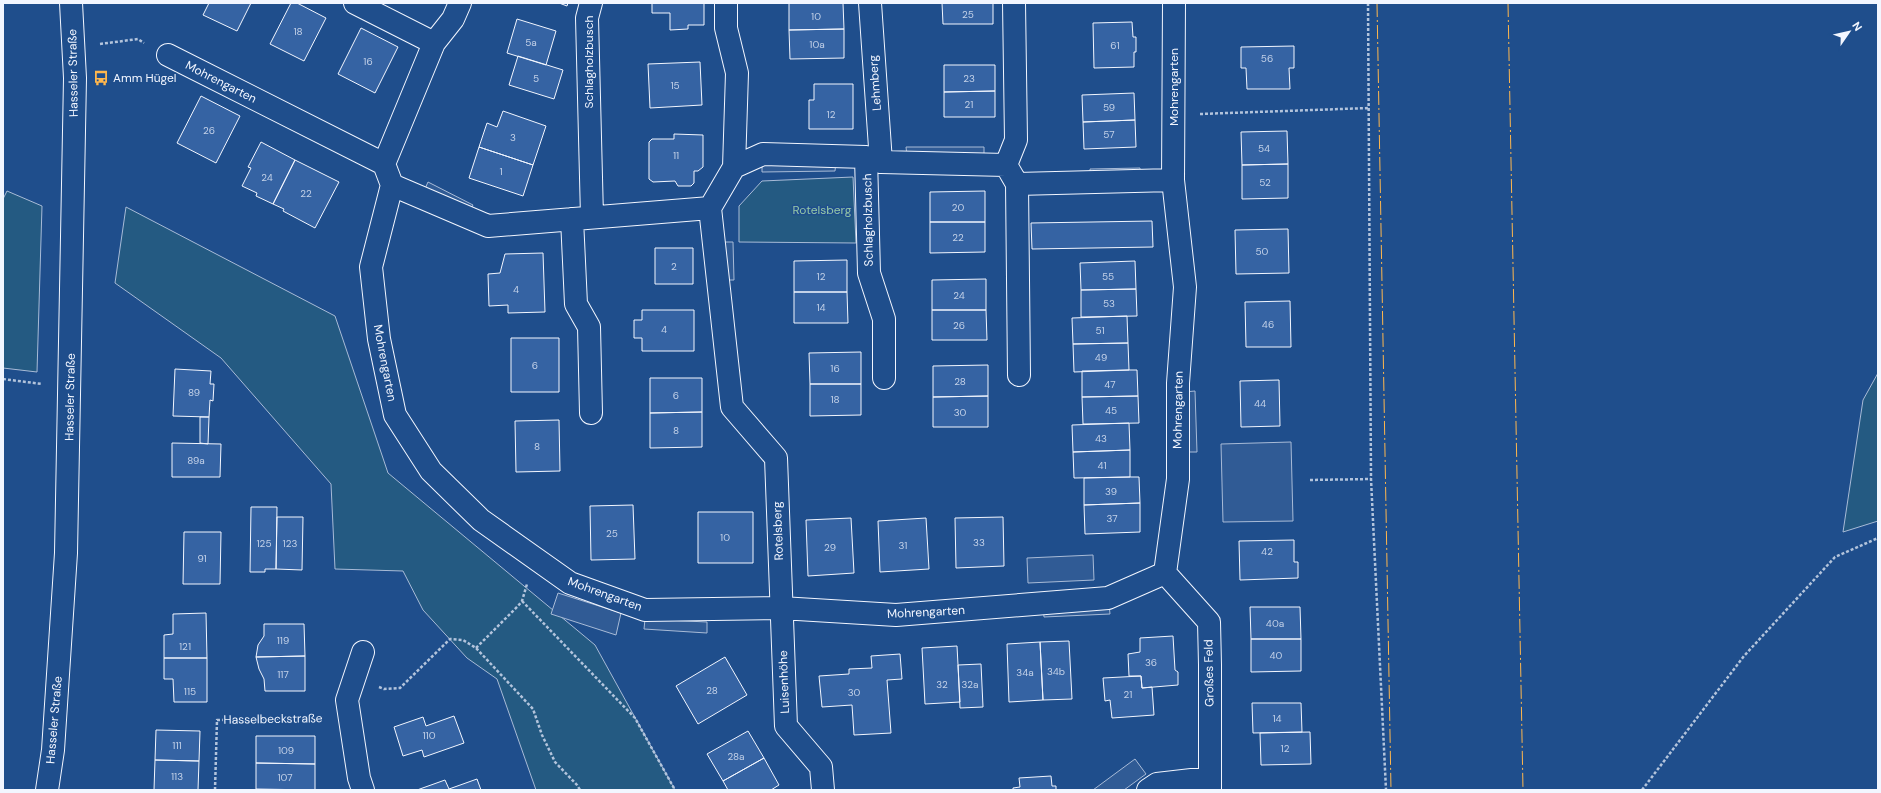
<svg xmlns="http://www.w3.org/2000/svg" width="1881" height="793" viewBox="0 0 1881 793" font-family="'DM Sans',sans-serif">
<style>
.green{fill:#245a82;stroke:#a8bbd7}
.parking{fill:#305b95;stroke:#a8bbd7}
.building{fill:#3563a3;stroke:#f2f6ff}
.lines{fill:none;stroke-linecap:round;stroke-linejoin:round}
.minor-casing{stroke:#f2f6ff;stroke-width:24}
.secondary-casing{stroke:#f2f6ff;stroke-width:24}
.path{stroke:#b3c4dc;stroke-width:2.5;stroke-dasharray:3 2;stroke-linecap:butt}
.minor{stroke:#1f4e8c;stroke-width:22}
.secondary{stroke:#1f4e8c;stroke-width:22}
.power{stroke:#ffb74d;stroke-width:1;stroke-dasharray:14 3 2 3;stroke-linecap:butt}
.labels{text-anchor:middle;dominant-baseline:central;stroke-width:3;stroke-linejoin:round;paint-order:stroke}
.number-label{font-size:10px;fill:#c3d1e8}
.street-label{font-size:12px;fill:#f2f6ff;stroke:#1f4e8c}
.poi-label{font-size:12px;fill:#f2f6ff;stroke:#1f4e8c;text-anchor:start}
.park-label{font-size:12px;fill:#97c8a6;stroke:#1f4e8c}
</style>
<rect width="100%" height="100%" fill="#1f4e8c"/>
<path class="green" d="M853,177L856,243L739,242V206L762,181Z
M7,191L42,206L37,372L3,368V199Z
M126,207L335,316L388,473L595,645L675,790H536L497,679L467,658L423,610L403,571L335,569L331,484L221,358L115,283Z
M1878,373V521L1843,532L1863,400Z"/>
<path class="parking" d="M906,147H984V157L907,156Z
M836,161L835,171L762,172V163Z
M1140,168V179L1091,180L1090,169Z
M428,182L473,205L469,213L424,191Z
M723,242H733L734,280H725Z
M1195,391L1197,452H1187L1184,392Z
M1291,442L1293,521L1223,522L1221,444Z
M1093,555L1094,580L1028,583L1027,558Z
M558,593L621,613L616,635L551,614Z
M1109,604L1110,614L1044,617L1043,606Z
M645,619L707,622V633L644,629Z
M1135,759L1146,774L1124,790H1093Z"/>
<path class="building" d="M209,3H251L237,31L203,15Z
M291,3H297L326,18L304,61L270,44Z
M559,3H568L567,6Z
M652,3H704V25H688V29L670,30V13H652Z
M789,3H843L844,29L789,30Z
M942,3H993V24H943Z
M517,19L556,31L546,65L507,53Z
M1132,22L1133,37H1136V52H1134V67L1094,68L1093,23Z
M361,28L398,47L375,93L338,74Z
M844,29V58L790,59L789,30Z
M1294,46V68H1289L1290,89H1247L1246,68H1241V47Z
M518,56L563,70L554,99L509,85Z
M700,62L702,105L650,108L648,64Z
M944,65H995V91L944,92Z
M814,84H853V129H809V100H814Z
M995,91V117H944V92Z
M1134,93L1135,120L1083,122L1082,95Z
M201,96L240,116L216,163L177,143Z
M503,111L546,126L533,165L479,147L487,123L497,127Z
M1135,120L1136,147L1084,149L1083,122Z
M1287,131L1288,164L1242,165L1241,132Z
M674,134L703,135V167L698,171H694V183L691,186H678L675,181L653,182L649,179V142L652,139H674Z
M261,142L295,160L273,204L256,196L257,193L242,186L251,168L248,167Z
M479,147L533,165L523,196L469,178Z
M295,160L339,182L315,228L283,211L284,209L273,204Z
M1288,164V198L1242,199V165Z
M985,191V222H930V192Z
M1152,221L1153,247L1032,249L1031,223Z
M930,222H985V252L930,253Z
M1288,229L1289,273L1236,274L1235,230Z
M655,248H693V284H655Z
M543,253L545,312L508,313V305L489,306L488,274L500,273L505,254Z
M847,260V292H794V261Z
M1135,261L1136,289L1081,290L1080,263Z
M986,279V310H932V280Z
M1136,289L1137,316L1081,317V290Z
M794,292H847L848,323H794Z
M1290,301L1291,347H1246L1245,302Z
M642,310H694V351H642V338H634V320H642Z
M932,310H986L987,340H932Z
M1127,316L1128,343L1073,344L1072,318Z
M511,338H559V392H511Z
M1128,343L1129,370L1074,372L1073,344Z
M861,352V384H810L809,353Z
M988,365V396L933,397V366Z
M175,369L211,371L210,384H214L213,401L210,400L209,417L173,416Z
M1129,370H1137L1138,396L1082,397V371Z
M650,378H702V412L650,413Z
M1279,380L1280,426L1241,427L1240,381Z
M810,384H861V415L810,416Z
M988,396V427H933V397Z
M1138,396L1139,423L1083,424L1082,397Z
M702,412V447L650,448V413Z
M200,417H209L208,444L200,443Z
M559,420L560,471L516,472L515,421Z
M1129,423L1130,450L1073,452L1072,425Z
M172,443L221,444L220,477H172Z
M1130,450V477L1074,478L1073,452Z
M1130,477H1139L1140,503L1084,505V478Z
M1140,503V532L1085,534L1084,505Z
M633,505L635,559L591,560L590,506Z
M251,507H277L276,569H265V572H250Z
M698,512H753V563H698Z
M277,517H303L302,570L276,569Z
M1003,517L1004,566L956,568L955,518Z
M851,518L854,573L808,576L806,520Z
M926,518L929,569L880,572L878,521Z
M184,532H221L220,584H183Z
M1294,540V562H1298V578L1240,580L1239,541Z
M1250,607H1300L1301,639H1251Z
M206,613L207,658H164V635L173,634V614Z
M264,624H304L305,656L256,657L258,645L264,636Z
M1173,636L1175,670L1178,672V685L1142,688L1141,676H1129L1128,654L1140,652V638Z
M1251,639H1301V671L1251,672Z
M1069,641L1072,699L1043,700L1040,642Z
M1040,642L1043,700L1009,702L1007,644Z
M957,646L960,702L925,704L922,648Z
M900,654L902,679L887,680L891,733L854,735L852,705L822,707L819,676L849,674V669L872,668L871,656Z
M305,656V691H265L264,679L259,669L256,657Z
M725,657L747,695L698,724L676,686Z
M164,658H207V702H174L173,679H164Z
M981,664L983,707L960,708L958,665Z
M1141,676L1142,688L1152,687L1154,715L1112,718L1110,700L1105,701L1103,678Z
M1252,703H1301L1302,732L1253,733Z
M454,716L464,743L424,757L422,750L403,756L394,727L423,717L426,726Z
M156,730L200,731L199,761L155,760Z
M748,731L764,758L723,781L707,754Z
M1310,732L1311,764L1261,765L1260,733Z
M256,736H315V764L256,763Z
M764,758L779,785L771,790H728L723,781Z
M155,760L199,761L198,790H154Z
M256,763L315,764V790L256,789Z
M1051,776L1052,786H1056V790H1013V788L1020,787L1019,778Z
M477,779L481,790H417L445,780L449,789Z"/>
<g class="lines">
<g class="minor-casing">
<path id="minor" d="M355,3L434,43
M460,3L453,19L434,43L384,164L392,185L371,267L379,339L395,415L431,471L481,520L570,583L645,610L781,608L896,615L1108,598L1165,573L1178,479V383L1185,287L1173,180L1174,3
M591,3L587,18L592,217
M726,3V28L737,73L734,167
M870,3L881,162
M168,55L384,164
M866,157L869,273L884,319V378
M1006,165L1016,140L1014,3
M1017,184L1019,375
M392,185L488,226L710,208L734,167L763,154L866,157L881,162L1006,165L1017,184L1173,180
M710,208L732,407L776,458L786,726L821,767L823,790
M572,219L576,304L589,327L591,413
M1165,573L1209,622L1210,665V790
M363,652L347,700L359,778L363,790
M1148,790L1157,784L1209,778"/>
</g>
<g class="secondary-casing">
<path id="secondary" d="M47,790L53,750L66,553L75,78L71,3"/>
</g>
<path class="path" d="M1368,3L1371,479L1386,790
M100,44L138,39L144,43
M1200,114L1369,108
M3,379L42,384
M1310,480L1371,479
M522,601L635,718L675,790
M476,648L518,606L522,601L527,584
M379,687L384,689L400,688L450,639L463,640L476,648L533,709L542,735L555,762L577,785L580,790
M215,790L217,720L323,718
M1642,790L1744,656L1835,557L1878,538"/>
<use href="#minor" class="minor"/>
<use href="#secondary" class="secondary"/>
<path class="power" d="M1377,3L1391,790
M1508,3L1523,790"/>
</g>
<defs>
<g id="bus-bare" transform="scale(1.2)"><path d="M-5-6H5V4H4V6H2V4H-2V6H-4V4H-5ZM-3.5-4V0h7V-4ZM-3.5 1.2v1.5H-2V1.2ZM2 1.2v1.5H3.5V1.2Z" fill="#ffb74d" stroke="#1f4e8c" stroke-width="2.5" paint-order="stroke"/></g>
</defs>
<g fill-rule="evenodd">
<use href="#bus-bare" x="101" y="78"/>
</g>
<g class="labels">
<g class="number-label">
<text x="968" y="14">25</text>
<text x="816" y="16">10</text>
<text x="298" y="31">18</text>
<text x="531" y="42">5a</text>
<text x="817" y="44">10a</text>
<text x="1115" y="45">61</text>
<text x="1267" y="58">56</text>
<text x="368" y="61">16</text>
<text x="536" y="78">5</text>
<text x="969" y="78">23</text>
<text x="675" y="85">15</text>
<text x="969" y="104">21</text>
<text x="1109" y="107">59</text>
<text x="831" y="114">12</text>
<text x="209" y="130">26</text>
<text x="1109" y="134">57</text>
<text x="513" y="137">3</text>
<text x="1264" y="148">54</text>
<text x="676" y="155">11</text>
<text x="501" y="171">1</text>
<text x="267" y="177">24</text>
<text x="1265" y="182">52</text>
<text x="306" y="193">22</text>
<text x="958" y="207">20</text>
<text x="958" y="237">22</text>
<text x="1262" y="251">50</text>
<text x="674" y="266">2</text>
<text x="821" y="276">12</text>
<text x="1108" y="276">55</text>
<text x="516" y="289">4</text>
<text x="959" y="295">24</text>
<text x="1109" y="303">53</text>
<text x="821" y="307">14</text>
<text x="1268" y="324">46</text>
<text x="959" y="325">26</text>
<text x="664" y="329">4</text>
<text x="1100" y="330">51</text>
<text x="1101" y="357">49</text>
<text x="535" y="365">6</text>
<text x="835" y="368">16</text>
<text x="960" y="381">28</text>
<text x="1110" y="384">47</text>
<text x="194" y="392">89</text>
<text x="676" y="395">6</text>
<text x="835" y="399">18</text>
<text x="1260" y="403">44</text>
<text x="1111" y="410">45</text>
<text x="960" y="412">30</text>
<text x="676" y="430">8</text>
<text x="1101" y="438">43</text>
<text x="537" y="446">8</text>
<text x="196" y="460">89a</text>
<text x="1102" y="465">41</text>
<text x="1111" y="491">39</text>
<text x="1112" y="518">37</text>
<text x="612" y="533">25</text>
<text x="725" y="537">10</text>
<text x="979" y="542">33</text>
<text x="264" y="543">125</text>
<text x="290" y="543">123</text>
<text x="903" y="545">31</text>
<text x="830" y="547">29</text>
<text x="1267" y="551">42</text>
<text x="202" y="558">91</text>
<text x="1275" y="623">40a</text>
<text x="283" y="640">119</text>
<text x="185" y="646">121</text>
<text x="1276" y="655">40</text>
<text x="1151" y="662">36</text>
<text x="1056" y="671">34b</text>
<text x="1025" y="672">34a</text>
<text x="283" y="674">117</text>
<text x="942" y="684">32</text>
<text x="970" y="684">32a</text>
<text x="712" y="690">28</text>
<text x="190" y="691">115</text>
<text x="854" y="692">30</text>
<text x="1128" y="694">21</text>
<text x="1277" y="718">14</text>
<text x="429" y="735">110</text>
<text x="177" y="745">111</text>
<text x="1285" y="748">12</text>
<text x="286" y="750">109</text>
<text x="736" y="756">28a</text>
<text x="177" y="776">113</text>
<text x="285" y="777">107</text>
</g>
<g class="street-label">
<text transform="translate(589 62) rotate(-90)">Schlagholzbusch</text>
<text transform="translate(73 73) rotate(-91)">Hasseler Straße</text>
<text transform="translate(221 82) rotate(27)">Mohrengarten</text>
<text transform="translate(875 83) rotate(-94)">Lehmberg</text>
<text transform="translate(1174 87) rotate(-90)">Mohrengarten</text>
<text transform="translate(868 220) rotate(-91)">Schlagholzbusch</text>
<text transform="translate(385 363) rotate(79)">Mohrengarten</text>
<text transform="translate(70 397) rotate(-89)">Hasseler Straße</text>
<text transform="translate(1178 410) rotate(-89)">Mohrengarten</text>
<text transform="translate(778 531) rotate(-92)">Rotelsberg</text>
<text transform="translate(605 594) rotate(20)">Mohrengarten</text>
<text transform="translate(926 612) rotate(-3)">Mohrengarten</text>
<text transform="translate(1209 673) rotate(-91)">Großes Feld</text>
<text transform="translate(784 682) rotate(-92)">Luisenhöhe</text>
<text transform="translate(273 719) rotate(-1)">Hasselbeckstraße</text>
<text transform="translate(54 720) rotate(-85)">Hasseler Straße</text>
</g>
<g class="poi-label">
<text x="113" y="78">Amm Hügel</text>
</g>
<g class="park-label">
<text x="822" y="210">Rotelsberg</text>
</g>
</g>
<rect width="1881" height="793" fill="none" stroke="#f2f6ff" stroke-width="8"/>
<g transform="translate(1849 32) rotate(56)" stroke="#1f4e8c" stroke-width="3" paint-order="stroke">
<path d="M0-3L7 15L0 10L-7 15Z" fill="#f2f6ff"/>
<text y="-6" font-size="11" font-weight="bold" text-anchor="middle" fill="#f2f6ff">N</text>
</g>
</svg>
